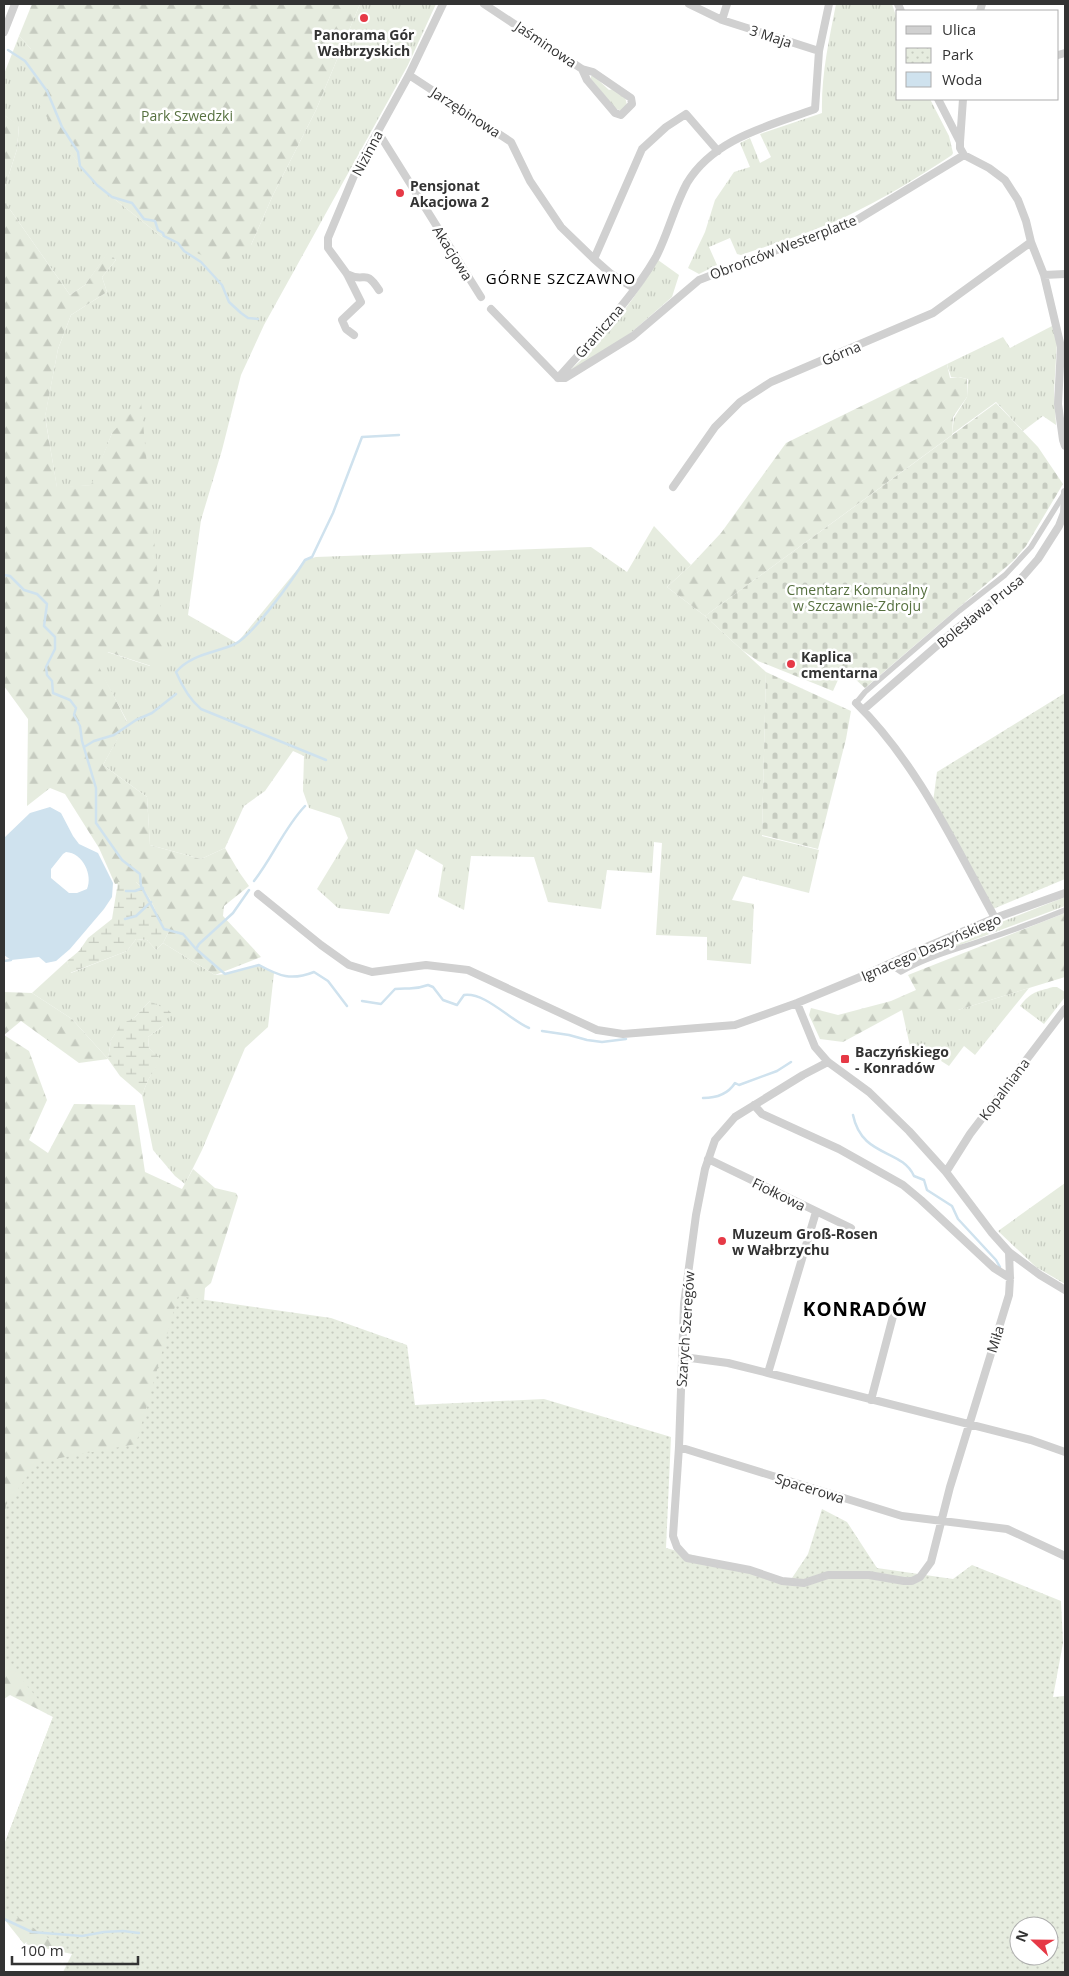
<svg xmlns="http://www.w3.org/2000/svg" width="1069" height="1976" viewBox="0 0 1069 1976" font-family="'Open Sans',sans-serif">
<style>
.grass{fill:url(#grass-tufts)}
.forest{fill:url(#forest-firs)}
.wetland{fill:url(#wetland-marsh)}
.cemetery{fill:url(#cemetery-stones)}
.park{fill:url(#park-dots);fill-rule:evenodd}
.water{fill:#cfe2ee;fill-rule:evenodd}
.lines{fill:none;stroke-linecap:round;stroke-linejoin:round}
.stream{stroke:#cfe2ee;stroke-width:2.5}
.pedestrian{stroke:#d0d0d0;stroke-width:5.5}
.minor{stroke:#d0d0d0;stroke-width:8}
.poi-dot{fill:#e63946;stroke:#fff;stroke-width:2}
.labels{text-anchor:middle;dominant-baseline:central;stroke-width:5;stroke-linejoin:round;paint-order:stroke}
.poi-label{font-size:14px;font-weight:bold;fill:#333;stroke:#fff;text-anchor:start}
.street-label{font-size:14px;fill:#333;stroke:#fff}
.park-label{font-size:14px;fill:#56703f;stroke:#fff}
.neighbourhood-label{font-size:15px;letter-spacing:1px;fill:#000;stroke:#fff}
.district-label{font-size:19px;font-weight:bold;letter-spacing:1px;fill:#000;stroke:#fff}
</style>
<defs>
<pattern id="grass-tufts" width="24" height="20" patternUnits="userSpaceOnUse" patternTransform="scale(1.25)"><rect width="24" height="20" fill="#e6ecdf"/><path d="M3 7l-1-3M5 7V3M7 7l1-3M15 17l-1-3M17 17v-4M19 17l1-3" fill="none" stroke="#c6cbc0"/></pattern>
<pattern id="forest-firs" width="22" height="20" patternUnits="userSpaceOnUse" patternTransform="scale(1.25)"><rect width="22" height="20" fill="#e6ecdf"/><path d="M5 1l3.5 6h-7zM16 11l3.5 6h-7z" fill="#c6cbc0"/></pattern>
<pattern id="wetland-marsh" width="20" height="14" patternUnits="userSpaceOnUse" patternTransform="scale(1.25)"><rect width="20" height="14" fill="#e6ecdf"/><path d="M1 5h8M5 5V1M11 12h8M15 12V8" fill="none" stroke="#c6cbc0"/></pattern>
<pattern id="cemetery-stones" width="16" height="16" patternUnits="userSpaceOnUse" patternTransform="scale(1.25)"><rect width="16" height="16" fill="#e6ecdf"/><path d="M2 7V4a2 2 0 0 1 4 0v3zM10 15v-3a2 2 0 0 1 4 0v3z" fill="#c6cbc0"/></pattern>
<pattern id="park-dots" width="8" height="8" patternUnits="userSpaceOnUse" patternTransform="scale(1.25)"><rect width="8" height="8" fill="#e6ecdf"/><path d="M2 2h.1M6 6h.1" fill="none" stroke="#c6cbc0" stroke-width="1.8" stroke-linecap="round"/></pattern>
</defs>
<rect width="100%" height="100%" fill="#fff"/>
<path class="grass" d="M360,4H436L408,65L264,325L241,375L222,450L201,520L188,615L237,643L305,560L316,557L591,547L627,572L654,526L691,565L667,587L705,616L766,672L762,836L819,850L809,893L743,876L732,900L754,904L751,964L707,960V937L656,935L662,843L654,842L652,873L607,870L601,909L548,902L534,857L471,856L464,910L438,897L443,865L416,849L389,914L338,908L317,889L348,838L340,818L309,808L303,791L304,756L293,751L265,791L244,806L225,848L201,859L150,845L147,797L103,765L127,721L98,667L107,652L150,666L112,433L92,485L57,488L45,416L58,349L71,315L107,292L102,277L116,260L108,253L85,285L70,295L4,201V190L17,149L19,126L4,115V74L19,36L31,49L47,116L80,166L97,185L162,237L251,245L273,195L316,110Z
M836,4H892L898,22V99H930L949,136L953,153L952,155C919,177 881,200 845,217C812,232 776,243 741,255L737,254L730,238L709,247L717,265L699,274L688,268L705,232L715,200L734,172L750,167L740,143L750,138L760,163L771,157L760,134L822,113C821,76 829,40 836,4Z
M658,260L679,275L672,297L626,337L567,373C603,342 633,301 658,260Z
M1052,326L1057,343L1054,391L1056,425L1043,416L1023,431L996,402L952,434L954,418L967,397L968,379L958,377H951L947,364L1003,337L1010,348Z
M1065,897V906L922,959L907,963L948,943Z
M136,939L147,940L156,950L163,943L215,975L225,974L259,965L274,973L268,1027L245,1048L202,1150L185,1184L175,1176L153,1150L142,1095L148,1080L160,1059L149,1048L148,1037L163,1026L150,1001L135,1017L120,1026L111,1040L108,1059L72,1019L32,993L67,961L71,973L127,951Z
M1053,987H1057L1065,992V997L1044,1024L1020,1006C1032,991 1036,992 1053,987Z
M1029,988L975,1055L964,1046L949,1066L927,1052L911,1051L902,1010H958Z
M1065,1183V1284L1036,1267L998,1231Z"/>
<path class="forest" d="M32,4H360L316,110L273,195L251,245L221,264L162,237L97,185L80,166L54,129L24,79L31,49L19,36Z
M593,75L609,90L613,89L625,97L627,105L623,111L616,109L591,79V76Z
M4,115L19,125L17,149L4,190Z
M4,201L70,295L85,285L108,252L116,260L102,277L107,292L71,315L58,349L45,417L57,487L91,485L112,433L141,402L165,655L151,666L108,652L99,667L127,722L103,765L147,797L150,845L201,859L225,848L239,872L249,886L224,906L223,916L261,957L215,975L163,943L169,931C158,927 158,915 153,905C149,896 143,889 136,882L115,884L99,848L65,794L50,788L27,806L28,719L4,686Z
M947,364L950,378L958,377L967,379V397L953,417L952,435L705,616L667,587L691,565L721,533L786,443Z
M1065,913V977L958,1010H902L843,1042L820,1039L809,1015L811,1008L838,1015L891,1001L916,990L908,975Z
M4,992L32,993L72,1019L108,1059L79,1063L21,1021L4,1035L29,1051L47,1100L29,1140L48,1153L74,1104L135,1105L145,1172L182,1189L193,1169L215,1188L236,1193L238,1197L211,1283L205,1288L191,1463L72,1954L24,1944L4,1919V1845L53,1717L10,1695L4,1699Z"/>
<path class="wetland" d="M118,882H136C143,889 149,896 153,905C158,915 158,927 169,931L163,943L156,950L147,940L136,939L127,951L70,973L67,961L79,951L88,938L112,919Z
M150,1001L171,1012L163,1026L148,1037L149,1048L161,1059L148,1080L142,1095L120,1076L108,1059L111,1040L120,1025L135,1017Z"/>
<path class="cemetery" d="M996,403L1038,447L1063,484L1026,546L1013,561L865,688L854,678L842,671L833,691L758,661L742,650L705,616Z
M766,672L851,711L846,739L818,849L762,835Z"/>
<path class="park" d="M1065,693V879L993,909L933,802L937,772Z
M178,1296L331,1318L407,1345L415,1405L544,1399L671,1437L666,1548L790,1581L808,1554L822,1509L847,1522L877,1568L953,1579L972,1565L1061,1601L1063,1643L1053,1697L1065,1696V1972H63L72,1954L4,1908V1845L53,1717L4,1658V1527L6,1505L38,1462L136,1444ZM1019,1926H1049V1956H1019Z"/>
<path class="water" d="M50,807L61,813L73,836L79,844L98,853L113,883L112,897L104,909L70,949L56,961L46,963L39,957L11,960L4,955V838L30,813ZM66,852C83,853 93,875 87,889L77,893H69L51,878V869L63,854Z"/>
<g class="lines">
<path class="stream" d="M8,50L25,61L47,91L62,127L78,152L80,166L97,185L112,197L132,203L144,219L155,221L158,230L163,233L164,236L178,243L184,251L201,262L222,285L229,302L241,313L248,318L258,319
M4,575L10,576L24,590L37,594L47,604L44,626L55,637V649L46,667L47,675L52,681L53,693L70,700L76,708L74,715L80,726L82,741L96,788V823L122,860L140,874L141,886L164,929L183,934L196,949L225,974L259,965C279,976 291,981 314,972L328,981L347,1006
M84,747L94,741L114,735L136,720L152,713L176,694
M326,760L201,709C189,699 182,686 176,672C191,654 215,653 235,644C254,634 293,579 305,560L312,557L333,513L362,437L399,435
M254,881C273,857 284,828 305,806
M126,891H135L143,888
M125,919L136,916L151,902
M196,949L199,944L233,913L249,890
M4,961L11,960
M362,1001L381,1004L395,989C410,987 412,991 428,985L433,987L443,1000L457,1005L464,995C485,992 510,1020 529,1028
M542,1031L569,1035L587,1040L602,1042L626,1039
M703,1098C715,1098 728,1094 735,1083L739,1085L777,1071L791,1062
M853,1115C862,1158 901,1148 914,1176L924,1180L927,1190L952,1206L958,1219L996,1260L1000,1267
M4,1919L32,1932L82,1936L104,1932L123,1931L139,1933"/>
<path class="pedestrian" d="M856,703L865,692L959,611L1005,575L1031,547L1064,494
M889,964L901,972C926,957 955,950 983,940C1011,931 1038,921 1065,910"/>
<path class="minor" d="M484,4L582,69L593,72L631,98L632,104L621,115L615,113L587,80L582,69
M689,4L722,20L819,51
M898,4L901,11
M980,11L982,4
M722,20L727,4
M4,32L15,4
M1058,55L1065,53
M409,75L511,142L530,181L561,227L594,259L611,274L634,288
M938,99L960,142V148L964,155L989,168L1005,180L1018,200L1026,221L1031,242L1044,275L1061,347L1058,404L1063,440L1065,446
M378,132L481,297
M960,142L963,99
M594,259L642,149L666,127L686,114L718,151
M347,274C366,284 364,267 379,290
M1044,275L1065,274
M491,309L558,378C592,339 630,302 656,257C668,234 674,207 687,183C714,138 769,126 815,109L819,51L829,4
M354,335L346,329L342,320L361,302L347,274L328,248V238L356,171L409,75L443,4
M558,378H565L633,336L699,280L787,246L850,224L964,155
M673,487L715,427L740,402L771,382L933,313L1031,242
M856,703C917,763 954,844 995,918
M863,710L955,630L1019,581L1038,559L1059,526L1064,513L1065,492
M258,894L321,945L349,965L372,972L426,965L468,970L597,1030L623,1034L735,1025L797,1003L865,975L924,948L995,918L1065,893
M797,1003L815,1047L828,1062L869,1092L909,1131L946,1172L992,1233L1009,1252L1040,1275L1065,1290
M828,1062L803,1075L735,1117L715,1140L705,1169L696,1215L684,1304L679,1447L673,1536L677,1547L687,1558L750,1570L782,1581L804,1583L828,1575H869L904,1581H912L920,1577L931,1562L950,1487L1009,1295L1010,1278L1009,1252
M754,1105L762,1114L839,1149L903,1185L921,1200L994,1268L1010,1278
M708,1159L851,1228
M946,1172L970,1134L1065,1009
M683,1357L728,1363L768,1373L1031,1440L1065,1452
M768,1373L816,1212
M871,1400L896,1305
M679,1447L902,1516L1007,1529L1065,1556"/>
</g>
<g class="poi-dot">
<circle cx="364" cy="18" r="5"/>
<circle cx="400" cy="193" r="5"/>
<circle cx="791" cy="664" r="5"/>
<rect x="840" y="1054" width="10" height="10" rx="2.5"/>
<circle cx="722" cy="1241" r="5"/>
</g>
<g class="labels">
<g class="poi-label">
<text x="364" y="34" text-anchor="middle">Panorama Gór<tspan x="364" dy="16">Wałbrzyskich</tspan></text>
<text x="410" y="185">Pensjonat<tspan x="410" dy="16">Akacjowa 2</tspan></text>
<text x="801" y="656">Kaplica<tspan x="801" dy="16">cmentarna</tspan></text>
<text x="855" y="1051">Baczyńskiego<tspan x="855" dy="16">- Konradów</tspan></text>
<text x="732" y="1233">Muzeum Groß-Rosen<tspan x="732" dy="16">w Wałbrzychu</tspan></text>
</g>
<g class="street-label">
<text transform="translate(771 36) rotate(18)">3 Maja</text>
<text transform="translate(546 44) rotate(34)">Jaśminowa</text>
<text transform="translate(466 112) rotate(33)">Jarzębinowa</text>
<text transform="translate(367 153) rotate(-62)">Nizinna</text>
<text transform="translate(783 247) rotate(-21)">Obrońców Westerplatte</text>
<text transform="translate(453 253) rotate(58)">Akacjowa</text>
<text transform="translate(599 331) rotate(-49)">Graniczna</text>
<text transform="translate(841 353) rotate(-23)">Górna</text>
<text transform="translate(980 611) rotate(-39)">Bolesława Prusa</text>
<text transform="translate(931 947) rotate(-23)">Ignacego Daszyńskiego</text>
<text transform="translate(1004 1089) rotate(-53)">Kopalniana</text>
<text transform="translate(779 1194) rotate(26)">Fiołkowa</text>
<text transform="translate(685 1329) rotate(-86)">Szarych Szeregów</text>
<text transform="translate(995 1339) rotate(-72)">Miła</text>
<text transform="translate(810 1488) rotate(17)">Spacerowa</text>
</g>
<g class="park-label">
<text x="187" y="115">Park Szwedzki</text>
<text x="857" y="589">Cmentarz Komunalny<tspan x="857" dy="16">w Szczawnie-Zdroju</tspan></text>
</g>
<g class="neighbourhood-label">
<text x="561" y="278">GÓRNE SZCZAWNO</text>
</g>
<g class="district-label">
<text x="865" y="1309">KONRADÓW</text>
</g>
</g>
<rect width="1069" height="1976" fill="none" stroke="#333333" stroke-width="10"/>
<rect x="896" y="10" width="162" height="90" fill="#ffffff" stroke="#adadad"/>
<rect x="906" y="26" width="25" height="8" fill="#d0d0d0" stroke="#adadad"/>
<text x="942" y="35" font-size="15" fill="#333333">Ulica</text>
<rect x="906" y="48" width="25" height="15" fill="url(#park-dots)" stroke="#adadad"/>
<text x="942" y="60" font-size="15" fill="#333333">Park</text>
<rect x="906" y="72" width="25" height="15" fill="#cfe2ee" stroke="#adadad"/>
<text x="942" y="85" font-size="15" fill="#333333">Woda</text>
<g transform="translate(1034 1941) rotate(292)"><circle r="24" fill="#ffffff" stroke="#adadad"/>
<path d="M0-4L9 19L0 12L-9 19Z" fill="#e63946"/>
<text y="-8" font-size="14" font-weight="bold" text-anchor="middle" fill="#333333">N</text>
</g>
<path d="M12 1956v8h126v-8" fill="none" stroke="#333333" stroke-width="2.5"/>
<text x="20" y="1956" font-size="15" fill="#333333" stroke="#ffffff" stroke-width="4" paint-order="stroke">100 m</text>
</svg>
